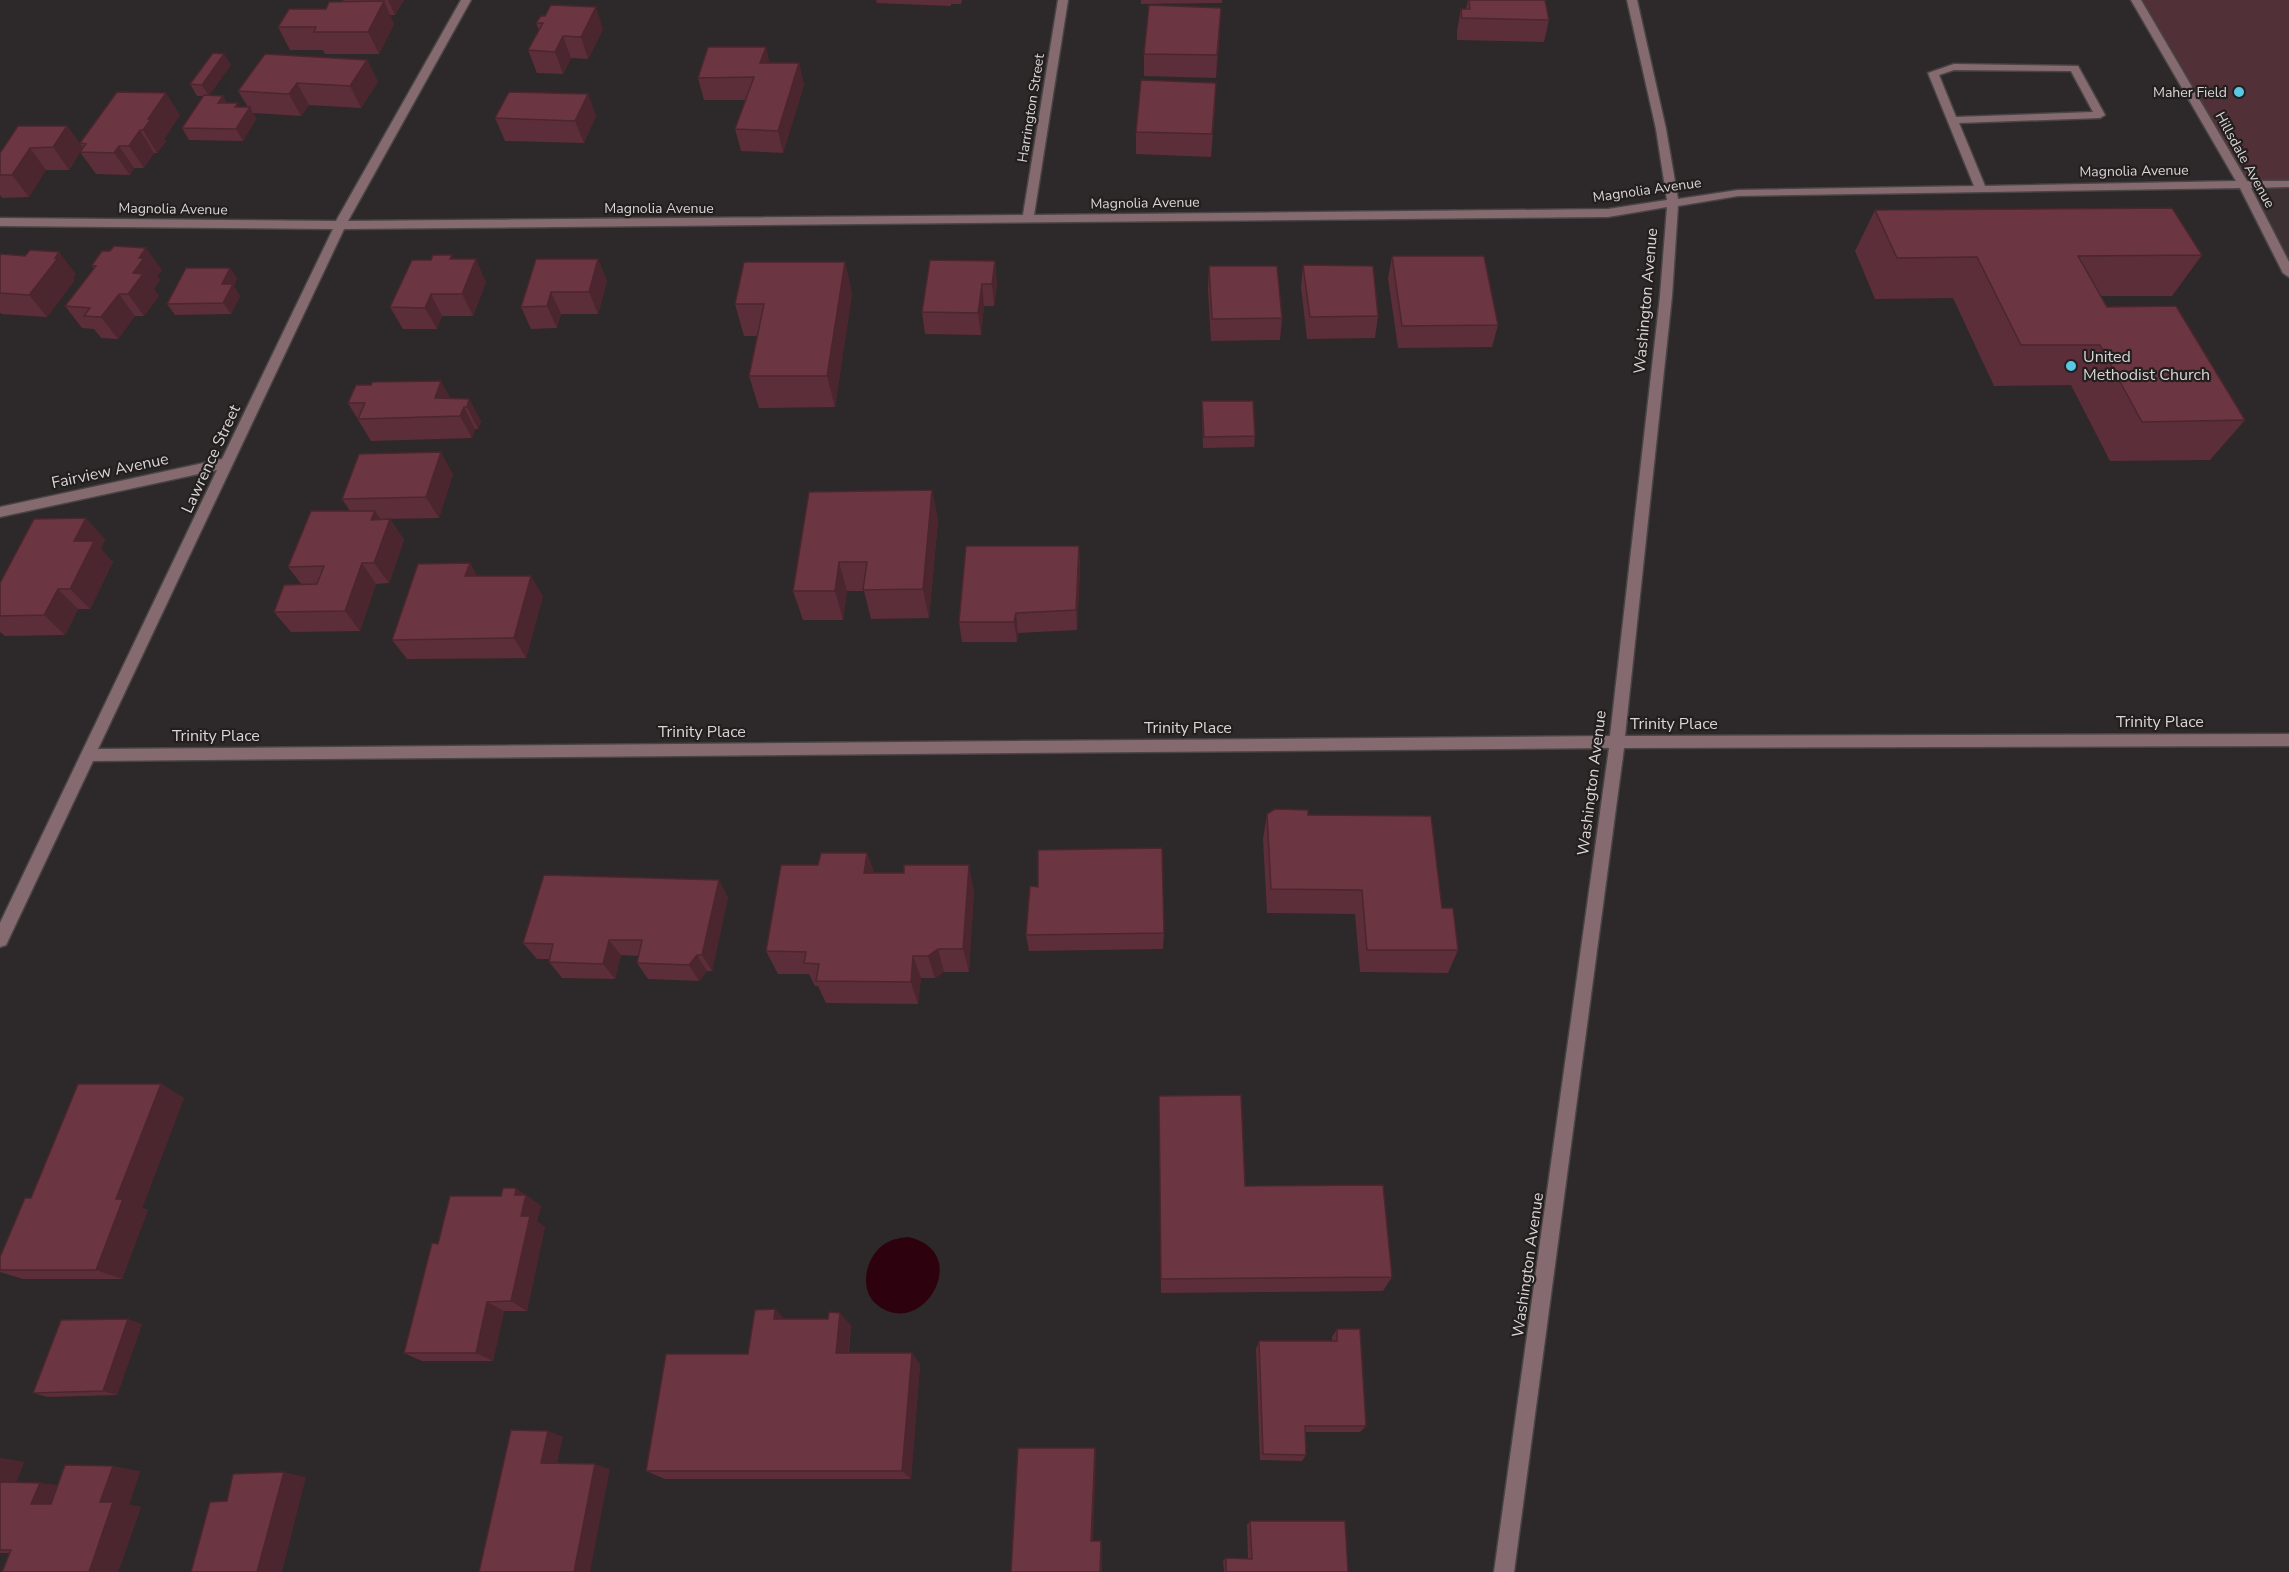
<svg xmlns="http://www.w3.org/2000/svg" width="2289" height="1572" viewBox="0 0 2289 1572" font-family="'Nunito Sans',sans-serif">
<style>
.built{fill:#3c3032}
.green{fill:#513037}
.water{fill:#2e010e}
.lines{fill:none;stroke-linecap:round;stroke-linejoin:round}
.minor-casing{stroke:#494445;stroke-width:3}
.minor{fill:#856b6f;fill-rule:evenodd}
.wall{fill:#5c2e39}
.shaded-wall{fill:#4b262e}
.building{fill:#6b3642;stroke:#4b262e;stroke-width:1.5}
.poi-dot{fill:#59c8e5;stroke:#241f1f;stroke-width:2}
.labels{text-anchor:middle;dominant-baseline:central;stroke-width:4.5;stroke-linejoin:round;paint-order:stroke}
.far-poi-label{font-size:14px;fill:#d9d5d6;stroke:#241f1f;text-anchor:end}
.far-street-label{font-size:14px;fill:#d9d5d6;stroke:#241f1f}
.street-label{font-size:16px;fill:#d9d5d6;stroke:#241f1f}
.poi-label{font-size:16px;fill:#d9d5d6;stroke:#241f1f;text-anchor:start}
</style>
<rect width="100%" height="100%" fill="#2d2829"/>
<path class="built" d="M2289,184V273L2244,185Z"/>
<path class="green" d="M2136,0H2289V184L2244,185Z"/>
<path class="water" d="M908,1237C976,1252 920,1344 875,1303C858,1286 867,1254 886,1243C893,1239 900,1238 908,1237Z"/>
<g class="lines">
<g class="minor-casing">
<path id="minor" d="M461,0H471L348,221L1023,215L1058,0H1068L1034,215L1608,209L1667,200L1656,129L1627,0H1637L1666,129L1678,199L1738,190L1974,186L1928,73L1954,64L2078,66L2105,115L2100,118L1959,123L1985,186L2236,181L2131,0H2141L2247,181H2289V187L2251,188L2289,262V277L2283,273L2240,188L1738,196L1678,206L1672,296L1625,736L2289,734V746L1624,748L1514,1572H1494L1609,748L93,761L6,945L0,947V923L217,470L0,517V507L222,459L333,229L0,226V218L336,221ZM1954,70L2071,71L2093,112L1956,117L1939,75ZM1667,207L1660,296L1610,736L98,749L344,229L1608,217Z"/>
</g>
<use href="#minor" class="minor"/>
</g>
<path class="wall" d="M343,0H404L395,15H390L394,24L379,54H325L323,50H290L278,27L344,2Z
M876,0H962L961,4H951V6L877,3Z
M1141,0H1222V3L1141,4Z
M1468,0H1545L1549,20L1544,42L1457,40V31L1461,9H1466Z
M536,23L603,29L588,59L571,58L563,74L537,73L528,50L539,30Z
M1220,30L1216,78L1144,76V54Z
M766,47L769,63H799L804,85L783,153L741,151L735,129L746,100H704L698,78Z
M367,60L378,82L361,108L309,105L301,116L253,113L256,119L243,141L189,140L182,128L203,96H197L190,84L231,65L209,95L223,96L227,103L240,107H248L238,91Z
M588,94L596,116L584,143L505,141L495,118Z
M1215,106L1211,157L1136,154V132Z
M180,115L164,139L166,141L157,153H154L144,168H134L130,175L96,174L80,152L69,170H46L29,197L2,198L0,195V153L67,126L83,148L80,143Z
M1875,210L2202,255L2172,296H2101L2107,307L2245,420L2210,460L2110,461L2071,385L1994,386L1953,298L1875,299L1855,251Z
M0,256L76,274L73,278L75,280L47,317L1,314L0,312Z
M1392,256L1498,325L1492,347L1398,348L1388,278Z
M455,259L486,282L473,316H442L437,329H403L390,307L431,260Z
M598,259L607,281L598,314H561L557,328L531,329L521,307Z
M995,261L997,284L994,306H984L981,335L925,334L922,312Z
M845,262L852,294L835,407L759,408L749,376L758,336H744L735,304Z
M92,265L162,270L157,276L160,280L154,289L159,296L144,316H135L118,339L101,338L94,329L82,328L65,306L94,269Z
M1303,265L1378,316L1375,338L1307,339L1301,287Z
M1209,266L1282,318L1280,340L1211,341L1208,289Z
M230,268L237,279L234,286L240,296L231,314L175,315L167,304Z
M451,398L469,399L481,421L478,429H475L472,438L371,441L348,403Z
M1202,401L1255,436L1254,447L1203,448L1202,412Z
M453,474L439,518L381,519H390L404,540L389,583L376,584L360,631L291,632L274,612L302,585L288,567L350,511L342,499Z
M932,490L938,521L929,618L871,619L864,591H847L843,620H803L793,591Z
M105,539L101,549L113,562L90,609H78L65,635L5,636L0,632V583Z
M1079,546L1080,567L1077,630L1018,633L1017,642H962L959,622Z
M470,563L477,576L543,596L526,658L407,659L392,640Z
M1267,814L1308,815L1442,908L1458,950L1448,973L1360,972L1355,914L1267,913L1263,839Z
M867,853L874,873L974,890L969,972H944L935,978H921L918,1004L826,1003L818,986H815L809,974H778L766,951L818,865Z
M728,897L712,971H707L699,981L648,979L637,963L639,956L621,955L615,979L562,978L549,962L550,959H537L523,943Z
M1164,933L1163,949L1029,951L1026,935Z
M161,1084L184,1098L142,1208L148,1210L122,1279H23L0,1272V1257L31,1198Z
M1159,1096L1245,1186L1392,1277L1383,1291L1161,1293Z
M526,1195L541,1206L537,1221L545,1227L527,1311H504L493,1361H422L404,1353L438,1244L501,1196Z
M785,1319L851,1325L849,1353H912L920,1365L911,1479H665L646,1471L748,1354Z
M142,1324L117,1395L48,1397L33,1393Z
M1337,1329L1366,1426L1360,1432H1305L1306,1455L1302,1461L1260,1460L1256,1349L1259,1341H1332V1337Z
M0,1458L24,1462L16,1482L58,1485L140,1471L129,1505L141,1507L118,1572H2L9,1553H0Z
M1250,1521L1348,1572H1224L1223,1561L1226,1558L1248,1559L1247,1525Z"/>
<path class="shaded-wall" d="M388,0H404L395,15Z
M384,1L394,24L379,54L368,32Z
M596,7L603,29L588,59L581,37Z
M1221,8L1220,30L1216,78L1217,55Z
M563,36L571,58L563,74L555,52Z
M766,47L771,69L760,63Z
M224,54L231,65L209,96L202,85Z
M367,60L378,82L361,108L350,86Z
M799,63L804,85L783,153L778,131Z
M297,83L309,105L301,116L289,94Z
M166,93L180,115L164,139L166,141L157,153L143,130L148,119Z
M588,94L596,116L584,143L575,121Z
M223,96L229,107L218,103Z
M250,107L256,119L243,141L236,129Z
M67,126L83,148L69,170L53,147Z
M140,130L154,153L144,168L129,146Z
M119,146L134,168L130,175L114,153Z
M30,148L46,170L29,197L12,175Z
M146,248L162,270L157,276L160,280L154,289L159,296L144,316L128,294L133,273L139,258Z
M59,252L76,274L73,278L75,280L47,317L29,295Z
M476,259L486,282L473,316L462,294Z
M598,259L607,281L598,314L589,292Z
M995,261L997,284L994,306L992,284Z
M845,262L852,294L835,407L827,376Z
M230,268L237,279L234,286L240,296L231,314L223,303L222,284Z
M982,284L984,306L981,335L978,313Z
M551,292L561,314L557,328L547,306Z
M119,294L135,316L118,339L101,317Z
M431,294L442,316L437,329L425,308Z
M441,381L453,403L435,398Z
M469,399L481,421L478,429L467,407Z
M464,407L475,429L472,438L460,416Z
M441,452L453,474L439,518L426,497Z
M932,490L938,521L929,618L923,589Z
M375,511L387,528L390,519L404,540L389,583L374,563L371,520Z
M86,518L105,539L101,549L113,562L90,609L70,589L74,541Z
M1079,546L1080,567L1077,630L1076,610Z
M839,562L847,591L843,620L835,591Z
M362,563L376,584L360,631L345,611Z
M470,563L482,584L465,576Z
M531,576L543,596L526,658L514,638Z
M58,589L78,609L65,635L44,615Z
M1016,613L1018,633L1017,642L1014,622Z
M867,853L875,878L864,873Z
M969,865L974,890L969,972L963,949Z
M719,880L728,897L712,971L702,955Z
M609,940L621,955L615,979L603,964Z
M938,949L944,972L935,978L928,956Z
M697,955L707,971L699,981L689,965Z
M913,956L921,978L918,1004L911,982Z
M161,1084L184,1098L142,1208L148,1210L122,1279L96,1270L116,1199Z
M516,1188L541,1206L537,1221L545,1227L527,1311L511,1301L521,1216L515,1195Z
M487,1302L504,1311L493,1361L476,1353Z
M775,1309L788,1322L774,1319Z
M840,1313L851,1325L847,1365L836,1353Z
M128,1319L142,1324L117,1395L103,1391Z
M912,1353L920,1365L911,1479L902,1471Z
M548,1431L563,1437L556,1468L541,1463Z
M1095,1448L1096,1454L1093,1544L1091,1541Z
M0,1458L24,1462L14,1487L0,1484Z
M595,1464L610,1469L590,1572H574Z
M113,1466L140,1471L129,1505L141,1507L118,1572H89L100,1502Z
M284,1472L306,1477L282,1572H257Z
M40,1483L69,1487L61,1508L31,1504Z
M1101,1541L1102,1545V1572H1100Z"/>
<path class="building" d="M1469,0H1545L1549,20L1462,18L1461,9H1470Z
M384,1L368,32H314L316,27H278L289,9H326L329,2Z
M551,5L596,7L581,37L563,36L555,52L528,50L543,23H536L541,16H545Z
M1149,5L1221,8L1217,55L1144,54Z
M708,47H766L760,63H799L778,131L735,129L754,77L698,78Z
M213,53L224,54L202,85L190,84Z
M265,54L367,60L350,86L297,83L289,94L238,91Z
M1141,80L1216,83L1212,134L1136,132Z
M117,92L166,93L148,119H151L143,130H140L129,146H119L114,153L80,152L86,144L80,143Z
M509,92L588,94L575,121L495,118Z
M204,95L223,96L218,103H238L235,107H250L236,129L182,128Z
M18,126H67L53,147L30,148L12,175H0V153Z
M2172,208L2202,255L2078,256L2107,307L2176,306L2245,420L2142,422L2100,345H2021L1977,257L1897,258L1875,210Z
M114,246L146,248L139,258H144L133,273L143,274L128,294H119L101,317L84,316L90,308L65,306L96,266L92,265L102,251H110Z
M30,250L59,252L55,258H58L29,295L0,293V256L1,254L25,256Z
M433,255H452L450,259H476L462,294H431L425,308L390,307L412,260H431Z
M1392,256H1484L1498,325L1402,326Z
M536,259H598L589,292H551L547,306L521,307Z
M930,260L995,261L992,284H982L978,313L922,312Z
M744,262H845L827,376H749L764,304H735Z
M1303,265L1373,266L1378,316L1310,317Z
M1209,266H1277L1282,318L1212,319Z
M186,268H230L222,284H233L223,303L167,304Z
M441,381L435,398L469,399L467,407H464L460,416L358,419L365,403H348L356,385H371L372,382Z
M1202,401H1253L1255,436L1204,437Z
M441,452L426,497L342,499L359,454Z
M932,490L923,589L863,590L867,562H839L835,591H793L809,492Z
M311,511H375L371,520L390,519L374,563H362L345,611L274,612L284,585L317,584L324,566L288,567Z
M86,518L74,541H94L70,589H58L44,615L0,616V583L34,519Z
M966,546H1079L1076,610L1016,613L1014,622H959Z
M470,563L465,576H531L514,638L392,640L418,564Z
M1275,809L1308,810V815L1431,816L1442,908H1453L1458,950H1367L1362,890L1271,889L1267,814Z
M1162,848L1164,933L1026,935L1030,886L1038,887V850Z
M821,853H867L864,873H904V865H969L963,949H938L928,956H913L911,982L816,981L819,964L804,963L806,952L766,951L781,865H818Z
M544,875L719,880L702,955H697L689,965L637,963L642,940H609L603,964L549,962L553,944L523,943Z
M78,1084H161L116,1199H123L96,1270H0V1257L25,1198H31Z
M1241,1095L1245,1186L1383,1185L1392,1277L1161,1279L1159,1096Z
M503,1188H516L515,1195H526L521,1216H530L511,1301L487,1302L476,1353H404L432,1243L438,1244L450,1196H501Z
M775,1309L774,1319H828L829,1312L840,1313L836,1353H912L902,1471H646L666,1354H748L755,1310Z
M128,1319L103,1391L33,1393L61,1320Z
M1337,1329H1360L1366,1426H1305L1306,1455L1263,1454L1259,1341H1337Z
M511,1430L548,1431L541,1463L595,1464L574,1572H479Z
M1018,1448H1095L1091,1541H1101L1100,1572H1011Z
M65,1465L113,1466L100,1502H113L89,1572H2L11,1550H0V1482L40,1483L31,1504H51Z
M284,1472L257,1572H191L210,1502L227,1501L233,1474Z
M1250,1521H1345L1348,1572H1226V1558L1252,1559Z"/>
<g class="poi-dot">
<circle cx="2239" cy="92" r="6"/>
<circle cx="2071" cy="366" r="6"/>
</g>
<g class="labels">
<g class="far-poi-label">
<text x="2227" y="92">Maher Field</text>
</g>
<g class="far-street-label">
<text transform="translate(1031 108) rotate(-81)">Harrington Street</text>
<text transform="translate(2245 160) rotate(61)">Hillsdale Avenue</text>
<text transform="translate(2134 171) rotate(-1)">Magnolia Avenue</text>
<text transform="translate(1647 190) rotate(-8)">Magnolia Avenue</text>
<text transform="translate(1145 203) rotate(-1)">Magnolia Avenue</text>
<text x="659" y="208">Magnolia Avenue</text>
<text transform="translate(173 209) rotate(1)">Magnolia Avenue</text>
</g>
<g class="street-label">
<text transform="translate(1646 301) rotate(-85)">Washington Avenue</text>
<text transform="translate(211 459) rotate(-65)">Lawrence Street</text>
<text transform="translate(110 471) rotate(-12)">Fairview Avenue</text>
<text x="2160" y="722">Trinity Place</text>
<text x="1674" y="724">Trinity Place</text>
<text x="1188" y="728">Trinity Place</text>
<text x="702" y="732">Trinity Place</text>
<text x="216" y="736">Trinity Place</text>
<text transform="translate(1592 783) rotate(-83)">Washington Avenue</text>
<text transform="translate(1528 1265) rotate(-82)">Washington Avenue</text>
</g>
<g class="poi-label">
<text x="2083" y="357">United<tspan x="2083" dy="18">Methodist Church</tspan></text>
</g>
</g>
</svg>
